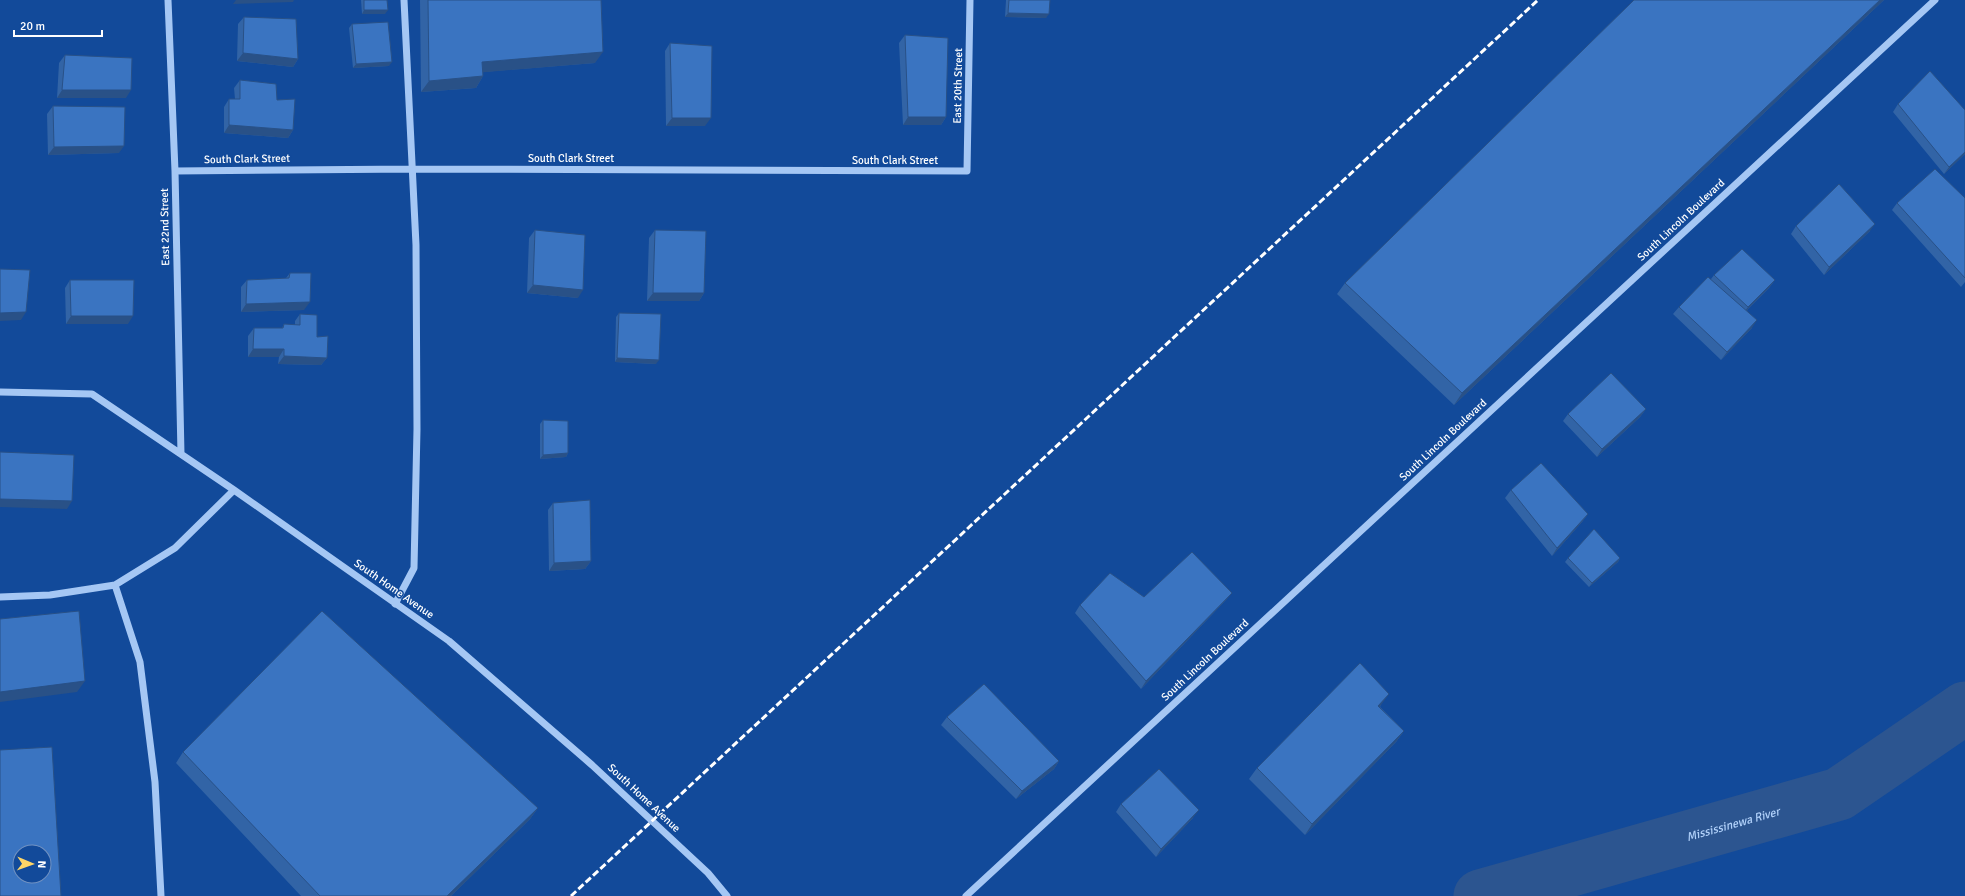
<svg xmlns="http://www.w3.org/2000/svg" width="1965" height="896" viewBox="0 0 1965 896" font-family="Signika,sans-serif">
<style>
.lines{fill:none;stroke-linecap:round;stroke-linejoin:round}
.river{stroke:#2c5590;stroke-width:53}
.minor{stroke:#a5c7f4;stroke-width:7}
.rail{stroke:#fff;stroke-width:3;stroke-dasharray:7 3;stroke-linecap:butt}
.wall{fill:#3264a6}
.shaded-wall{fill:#295187}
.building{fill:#3a74c1;stroke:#295187;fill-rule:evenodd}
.labels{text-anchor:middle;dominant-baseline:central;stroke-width:3;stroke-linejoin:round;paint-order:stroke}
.street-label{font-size:11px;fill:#fff;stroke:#124a9a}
.water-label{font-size:12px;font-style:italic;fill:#b1d1fa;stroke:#124a9a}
</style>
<rect width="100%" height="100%" fill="#124a9a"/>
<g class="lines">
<path class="river" id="s1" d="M1480,896L1839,794L1965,708"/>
<path class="minor" d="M168,0L175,171L181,454
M175,171L413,169L967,171L970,0
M0,392L92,394L234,490L449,641L592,765L708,873L727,896
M115,585L140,662L155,782L161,896
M0,597L50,595L115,585L175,548L234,490
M395,604L414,568L417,429L416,245L404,0
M966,896L1935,0"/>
<path class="rail" d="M571,896L1538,0"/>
</g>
<path class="wall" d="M361,0H387L385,14H362Z
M420,0H601L595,63L483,72V76L476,88L421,92Z
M1006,0H1050L1046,18L1005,17Z
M1634,0H1884L1454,405L1337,294L1345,283Z
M244,17L298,59L293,67L237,61L238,24Z
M352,24L389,66L353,68L349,28Z
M905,35L946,117L941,125H903L899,43Z
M670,43L705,126H666L665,51Z
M65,55L126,98H57L59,63Z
M240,80L277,100L293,130L288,138L224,133V107L229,99H235L234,88Z
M1898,104L1965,154L1944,174L1893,112Z
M53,106L119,153L48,155L47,114Z
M1965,198V282L1961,287L1892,210L1897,203Z
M1796,226L1870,231L1824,275L1791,234Z
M535,230L578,298L527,293L529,238Z
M655,230L704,293L699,301H647L649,238Z
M290,273L304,310L241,312V287L247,280L286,278Z
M1714,275L1775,280L1769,288L1747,310L1752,328L1721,360L1673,314L1679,307L1711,279Z
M70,280L128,324H66L65,288Z
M619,313L656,364L615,362L616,317Z
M300,314L317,337L327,358L321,365L278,364L279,357H248V336L254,328H282L284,324L295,325V321Z
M1646,409L1640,417L1597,457L1563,421L1568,414Z
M543,420L568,453L566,457L540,459V424Z
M1511,490L1588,514L1582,522L1552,556L1505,498Z
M553,503L591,561L585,569L549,571L548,510Z
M1568,558H1620L1618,562L1589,587L1565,562Z
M1232,593L1226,600L1141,689L1075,613L1080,605L1144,597Z
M1381,705L1380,707L1404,731L1396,742L1305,835L1249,779L1257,768Z
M947,717L1059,761L1054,769L1016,799L941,725Z
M183,752L538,808L530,819L451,896H301L176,763Z
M1121,804L1193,818L1156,857L1116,812Z"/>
<path class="shaded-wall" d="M236,0H294L293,2L233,4Z
M1880,0H1884L1454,405L1462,393Z
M364,10H388L385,14H362Z
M1008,13L1049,14L1046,18L1005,17Z
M603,52L595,63L475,73L482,62Z
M243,53L298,59L293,67L237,61Z
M392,62L389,66L353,68L356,64Z
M483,76L476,88L421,92L429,81Z
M62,90H131L126,98H57Z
M908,117H946L941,125H903Z
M672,118H711L705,126H666Z
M229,125L293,130L288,138L224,133Z
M124,146L119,153L48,155L54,147Z
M1965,152V154L1944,174L1949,167Z
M1875,224L1870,231L1824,275L1829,267Z
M1775,280L1769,288L1742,315L1748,307Z
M533,285L583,290L578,298L527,293Z
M653,293H704L699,301H647Z
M310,302L304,310L241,312L246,304Z
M26,312L21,320L0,321V313Z
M71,316H133L128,324H66Z
M1757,320L1752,328L1721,360L1727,352Z
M253,349H284L279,357H248Z
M284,356L327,358L321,365L278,364Z
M617,358L659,360L656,364L615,362Z
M1646,409L1640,417L1597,457L1602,449Z
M568,453L566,457L540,459L543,455Z
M0,499L72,501L67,509L0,507Z
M1588,514L1582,522L1552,556L1557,548Z
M1620,558L1618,562L1589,587L1592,583Z
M591,561L585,569L549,571L554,563Z
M1232,593L1226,600L1141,689L1146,681Z
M85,681L77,692L0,702V692Z
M1389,694L1381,705L1371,717L1378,706Z
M1404,731L1396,742L1305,835L1312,824Z
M1059,761L1054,769L1016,799L1022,791Z
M538,808L530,819L451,896H447Z
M1199,810L1193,818L1156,857L1161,849Z"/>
<path class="building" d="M364,0H387L388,10H364Z
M428,0H601L603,52L482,62L483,76L429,81Z
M1009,0H1050L1049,14L1008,13Z
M1634,0H1880L1462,393L1345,283Z
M244,17L296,19L298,59L243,53Z
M388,22L392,62L356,64L352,24Z
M905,35L948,38L946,117H908Z
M670,43L712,46L711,118H672Z
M65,55L132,58L131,90H62Z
M1930,71L1965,110V152L1949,167L1898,104Z
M240,80L276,84L277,100L295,99L293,130L229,125V99H240Z
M53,106L125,107L124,146L54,147Z
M1935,169L1965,198V278L1897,203Z
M1839,184L1875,224L1829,267L1796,226Z
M535,230L585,235L583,290L533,285Z
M655,230L706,231L704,293H653Z
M1742,249L1775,280L1748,307L1714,275Z
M0,269L30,270L26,312L0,313Z
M290,273H311L310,302L246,304L247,280L289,278Z
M1708,277L1757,320L1727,352L1679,307Z
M70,280H134L133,316H71Z
M619,313L661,314L659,360L617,358Z
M300,314L317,315V337L328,336L327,358L284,356V349H253L254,328H283L284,324L300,325Z
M1611,373L1646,409L1602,449L1568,414Z
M543,420L568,421V453L543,455Z
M0,452L74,455L72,501L0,499Z
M1541,463L1588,514L1557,548L1511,490Z
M590,500L591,561L554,563L553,503Z
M1594,529L1620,558L1592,583L1568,558Z
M1192,552L1232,593L1146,681L1080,605L1110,573L1144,597Z
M79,611L85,681L0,692V619Z
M322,611L538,808L447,896H320L183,752Z
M1360,663L1389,694L1378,706L1404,731L1312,824L1257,768Z
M984,684L1059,761L1022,791L947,717Z
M52,747L61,896H0V750ZM20,852H44V876H20Z
M1159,769L1199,810L1161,849L1121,804Z"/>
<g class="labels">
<g class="street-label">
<text transform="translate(958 86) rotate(-89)">East 20th Street</text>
<text x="571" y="158">South Clark Street</text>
<text transform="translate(247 159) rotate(-1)">South Clark Street</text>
<text x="895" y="160">South Clark Street</text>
<text transform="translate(1681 220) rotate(-43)">South Lincoln Boulevard</text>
<text transform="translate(165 227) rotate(-91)">East 22nd Street</text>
<text transform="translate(1443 440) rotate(-43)">South Lincoln Boulevard</text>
<text transform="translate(394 589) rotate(35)">South Home Avenue</text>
<text transform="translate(1205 660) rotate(-43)">South Lincoln Boulevard</text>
<text transform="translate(644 798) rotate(43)">South Home Avenue</text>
</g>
<g class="water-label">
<text stroke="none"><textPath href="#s1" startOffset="263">Mississinewa River</textPath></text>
</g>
</g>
<g transform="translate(32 864) rotate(92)"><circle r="19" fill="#124a9a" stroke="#7192c2"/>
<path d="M0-3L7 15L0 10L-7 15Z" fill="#ffd667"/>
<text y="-6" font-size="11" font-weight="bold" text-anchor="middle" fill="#ffffff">N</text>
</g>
<path d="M14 30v6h88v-6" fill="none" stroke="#ffffff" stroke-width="2"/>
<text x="20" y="30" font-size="12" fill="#ffffff" stroke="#124a9a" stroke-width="3" paint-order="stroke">20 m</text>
</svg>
